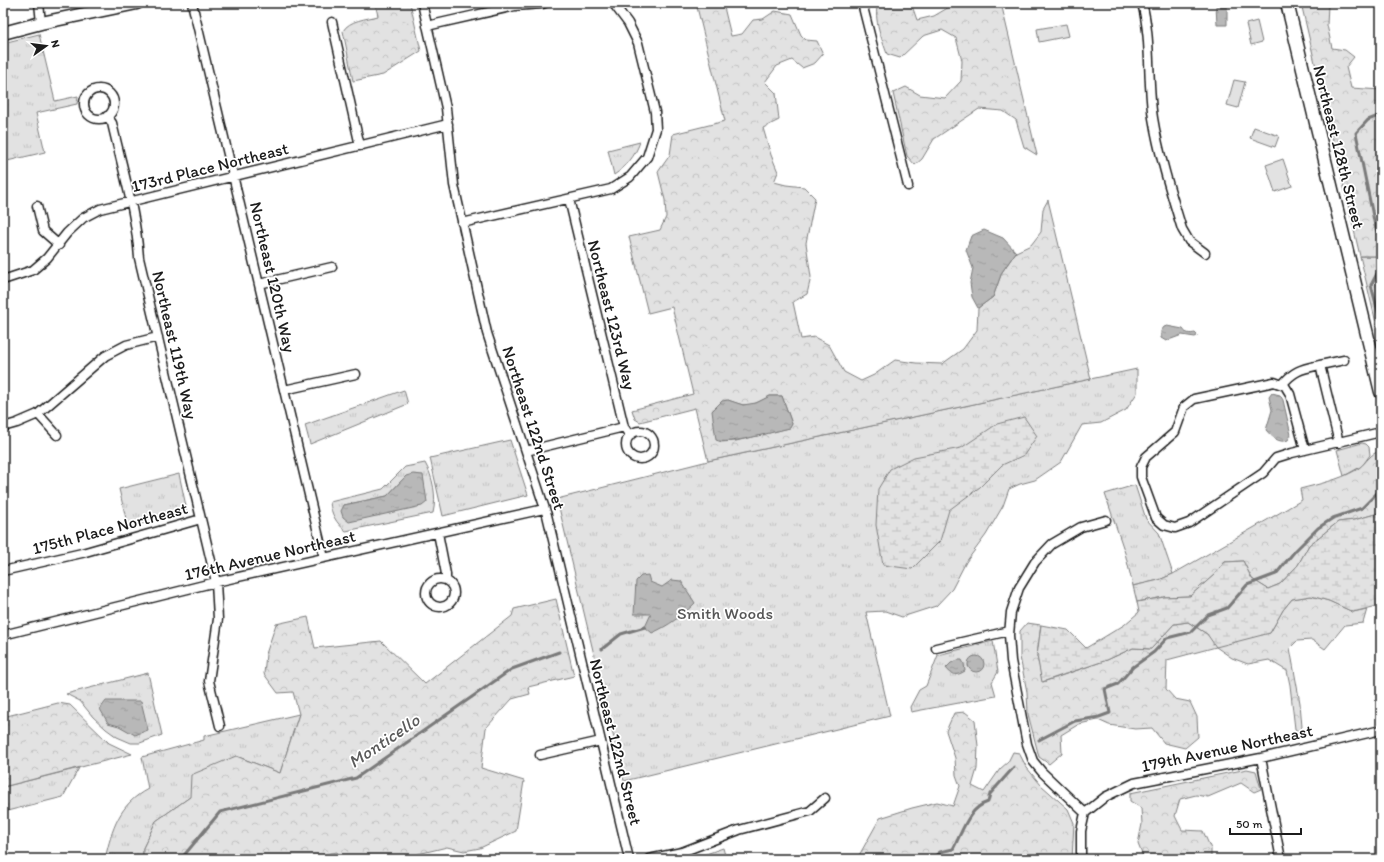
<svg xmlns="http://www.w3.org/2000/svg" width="1384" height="862" viewBox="0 0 1384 862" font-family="Itim,sans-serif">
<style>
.grass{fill:url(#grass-tufts);stroke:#7f7f7f;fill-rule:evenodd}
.forest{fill:url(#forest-crowns);stroke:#7f7f7f;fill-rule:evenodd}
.wetland{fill:url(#wetland-marsh);stroke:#7f7f7f}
.garden{fill:#e2e2e2;stroke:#7f7f7f}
.water{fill:url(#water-ripples);stroke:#7a7a7a}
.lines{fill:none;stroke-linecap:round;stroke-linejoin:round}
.stream{stroke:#7a7a7a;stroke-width:3}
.street-casing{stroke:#1c1c1c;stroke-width:11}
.secondary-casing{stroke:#1c1c1c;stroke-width:15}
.street{stroke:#fff;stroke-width:8}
.secondary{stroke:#fff;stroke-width:12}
.labels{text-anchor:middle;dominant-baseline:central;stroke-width:3.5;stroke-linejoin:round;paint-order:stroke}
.street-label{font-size:17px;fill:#1c1c1c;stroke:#fff}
.park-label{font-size:17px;fill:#575757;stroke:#fff}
.water-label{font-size:18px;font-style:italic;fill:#5a5a5a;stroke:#fff}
</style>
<defs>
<pattern id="grass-tufts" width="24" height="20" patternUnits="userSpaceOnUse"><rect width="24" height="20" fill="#e2e2e2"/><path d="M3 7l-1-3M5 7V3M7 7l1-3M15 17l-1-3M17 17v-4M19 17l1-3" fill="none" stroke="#c1c1c1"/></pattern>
<pattern id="forest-crowns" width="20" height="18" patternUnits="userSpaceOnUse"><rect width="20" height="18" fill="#e2e2e2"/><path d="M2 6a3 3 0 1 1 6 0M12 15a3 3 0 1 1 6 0" fill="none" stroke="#c1c1c1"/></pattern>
<pattern id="wetland-marsh" width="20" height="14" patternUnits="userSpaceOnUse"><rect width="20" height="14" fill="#e2e2e2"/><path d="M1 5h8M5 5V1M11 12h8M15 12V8" fill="none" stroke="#c1c1c1"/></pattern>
<pattern id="water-ripples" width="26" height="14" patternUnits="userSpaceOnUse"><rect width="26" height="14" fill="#b8b8b8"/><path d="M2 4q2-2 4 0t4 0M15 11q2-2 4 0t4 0" fill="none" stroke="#9e9e9e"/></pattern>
</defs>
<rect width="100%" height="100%" fill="#fff"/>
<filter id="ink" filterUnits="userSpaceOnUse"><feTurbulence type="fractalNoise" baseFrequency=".025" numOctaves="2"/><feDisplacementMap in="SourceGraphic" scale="8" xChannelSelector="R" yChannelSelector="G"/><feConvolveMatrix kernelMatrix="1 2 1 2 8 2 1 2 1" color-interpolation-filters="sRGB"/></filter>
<g filter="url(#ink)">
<path class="grass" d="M39,34L55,101L78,96L77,104L36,113L45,152L3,162V43Z
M640,142C635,156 627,166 614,175L608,150Z
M1381,254V325L1377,327L1360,256H1377Z
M1137,369V393L1126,410L1101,423L1082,425L1061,462L1035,480L1020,484L1009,489L1003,506L986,535L966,562L952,589L936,606L902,617L885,611L866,612L890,716L624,781L557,499L708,461Z
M404,390L408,404L310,444L305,425Z
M510,440L528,495L443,516L430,458Z
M1362,443L1366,444L1369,447L1370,455L1362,466L1344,476L1337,450Z
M425,463C433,477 437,497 433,513L346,531C336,523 331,514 330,502L383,489L405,467ZM406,476L421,506L344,505L387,496Z
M179,474L186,506V511L182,514L128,527L119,489Z
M1135,485L1146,519L1159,533L1173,574L1159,580L1133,586L1125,553L1105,494Z
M993,641L998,672L992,682L996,696L911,712L910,707L919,690L926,686L938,655Z
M148,673L162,735L140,743H131L117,737L106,729L93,717L80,701L66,694Z
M299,714L280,773L236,756L190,797L156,821L143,848V859H105C112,829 119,804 148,789L142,757L204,740V736Z
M79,768L63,797L3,812V787Z
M723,848L726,859H692Z"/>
<path class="forest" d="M375,3H410L421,51L383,75L353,81L343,31C349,20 367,19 378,16Z
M696,3H723L731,36L742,34L753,20L763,19L775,11L792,14L801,35L806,40L817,41L823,54L815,63L802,68L792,60L777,66L765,82L776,93L779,120L763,128L771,155L778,172L774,182L786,185L804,187L815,198L806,243L811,277L807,294L793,302L801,339L814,337L829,345L844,372L861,381L874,375L895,360L916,363L942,364L963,349L977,330L978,308L993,297L1002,272L1016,252L1031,245L1041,232L1043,209L1048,200L1091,379L708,461L695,408L640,422L635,419L632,410L693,394L672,307L648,313L629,237L660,230L666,217L665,200L658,172L670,155L673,134L725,121ZM770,396H782L792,424L789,428L736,441L720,442L728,400C748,408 751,406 770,396Z
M878,3H911L917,20L934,16L956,3H1001L1037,155L1024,147L1016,120L1003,111L979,109L934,139L922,159L915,165L907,156L893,93L906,87L920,95L945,98L961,81L962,61L956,38L942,30L923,36L900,58L887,54C882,39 873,19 878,3Z
M1301,3H1335L1328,5L1327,25L1332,48L1345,50L1354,57L1346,67L1351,88L1381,90V254L1378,256H1360Z
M1377,452L1381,454V510L1379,513L1354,520L1338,522L1309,545L1298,565L1280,584L1268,589L1252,579L1243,561L1225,562L1214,575L1190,596L1164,597L1137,602L1133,586L1159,580L1173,574L1302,500L1300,489C1319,484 1339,480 1356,470C1365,465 1368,456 1377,452Z
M1311,596L1329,601L1353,612L1367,609L1363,623L1345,625L1325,649L1312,640L1297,641L1290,648L1300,703L1302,727L1298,731L1295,729L1290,685L1287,671L1269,660L1248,664L1232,658L1216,647L1167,660L1166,689L1175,699L1190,702L1197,717L1198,737L1185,748L1164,743L1152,728L1135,729L1109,725L1098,720L1079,724L1061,735L1062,753L1049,764L1039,757L1028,714L1027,692L1020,657V631L1027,623L1041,625L1037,656L1043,682L1107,660L1133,648L1151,649L1174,624L1188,622L1207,634L1270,633L1283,610L1292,599Z
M556,599L574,676L528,687L530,694L512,699L486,728L481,768L524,781L516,831L480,848L464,851L447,847L418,854L416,859H339L337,852L305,859H143V848L156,821L190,797L191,775L236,756L280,773L299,714L293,692L278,693L264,674L266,654L276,624L308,617L315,648L381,641L425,684L512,616L514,609Z
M58,703L70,705L109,743L132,754L3,787V717Z
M965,712L975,720L978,746L977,769L972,786L984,792L1000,769L1008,762L1013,752L1019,753L1027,768L1041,785L1068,809L1074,823L1072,859H857L880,818L912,808L937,802L953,806L960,786L956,775L955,758L946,731L954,713Z
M1247,769L1256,771L1261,789L1254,792L1241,783L1208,797L1196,795L1180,799L1175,816L1182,830L1203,831L1211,849V859H1144L1138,844L1142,824L1141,808L1130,801V793Z"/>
<path class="wetland" d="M1024,417L1037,436L1024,455L1002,465L980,487L949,510L940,541L912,569L883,565L876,525L878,489L890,469L914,457L961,448L997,424Z
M1381,510V605L1353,612L1329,601L1311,596L1292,599L1283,610L1270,633L1216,647L1207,634L1188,622L1174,624L1151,649L1133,648L1107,660L1042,682L1037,656L1041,625L1068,630L1086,648L1124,625L1139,612L1137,602L1164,597L1190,596L1214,575L1225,562L1243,561L1252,579L1268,589L1280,584L1298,565L1309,545L1338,522L1354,520L1379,513Z"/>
<path class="garden" d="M1257,21L1262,42L1251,45L1246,24Z
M1066,24L1069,36L1039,42L1037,29Z
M1234,80L1245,82L1238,108L1227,105Z
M1254,127L1279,136L1275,147L1250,138Z
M1283,159L1292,186L1275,192L1266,165Z"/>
<path class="water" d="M1216,6H1227V25H1217Z
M984,230L1003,238L1016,252L1002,272L993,297L978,308L972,297L970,283L973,268L966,250L971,236Z
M1167,326L1183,329C1186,334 1190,334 1195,333L1197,335V336L1195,337L1182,335L1166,341L1161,338V331L1164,327Z
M1272,393L1280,395L1283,400L1291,435L1288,440C1279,444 1272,437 1266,430L1272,410L1269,397Z
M770,396H782L792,424L790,428C775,431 727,446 716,440L712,411L722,401L728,400L743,405L756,403Z
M413,474L423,475L427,502L422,506L349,522L343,517L341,511L344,505L387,496L406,476Z
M648,575L650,582L662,587L672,580L681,581L695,603C682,616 668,626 652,633L645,627L651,614H634L636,581L641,576Z
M968 664a8 8 0 1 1 16 0a8 8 0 1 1-16 0Z
M958,660H962L964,664L965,671C957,676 952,676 946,668L951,663Z
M106,701H141L148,730L135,735L119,726L108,723L100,709Z"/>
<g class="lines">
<path class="stream" d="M1381,115L1368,120L1356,133L1375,226L1381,243
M1381,266L1371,285L1381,323
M602,649L621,634L645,627
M1039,740L1075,721L1099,717L1110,713L1105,689L1118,684L1133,667L1154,652L1167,638L1191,632L1208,615L1227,608L1247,585L1276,574L1295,551L1318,528L1333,518L1362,508L1381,489
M181,859L220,812L356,778L512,669L559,652
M932,859L940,852L953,849C962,833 968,808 988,802L990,794L1014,767"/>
<g class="street-casing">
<path id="street" d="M39,3L41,23
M192,3L324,558
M422,3L446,108L454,185L487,333L547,515L629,859
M862,3L908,186
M1142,3C1152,41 1147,79 1153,118C1159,155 1171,193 1182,229L1189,241L1205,253
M332,22L360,146
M427,26L515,6L542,4L545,3
M84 104a15 15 0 1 1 30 0a15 15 0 1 1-30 0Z
M107,116L112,123C122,167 136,212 139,258L216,582L218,619L209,681L220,726
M569,199L624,427L630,436
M37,206L43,231L59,245
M462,223L611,189L630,177L647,157L656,129L655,112L638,43L628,23L613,3
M3,280L33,270L47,258L67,233L83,218L100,209L448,124
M259,284L332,267
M1320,365L1344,360
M1282,385C1294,370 1302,369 1320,365L1339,443
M284,390L356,374
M38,414L57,435
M3,427L17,423L38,414L105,356L126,345L158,337
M626 445a14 14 0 1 1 28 0a14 14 0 1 1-28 0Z
M1305,450L1290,394L1285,386L1274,382L1194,399L1184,407L1175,432L1146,457L1141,467V477L1156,518L1164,525L1175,528L1189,523L1263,473L1276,458L1292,453L1381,432
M526,451L624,427
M438,533L446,574V580
M3,571L82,553L201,519
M426 593a14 14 0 1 1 28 0a14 14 0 1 1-28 0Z
M3,635L216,582L544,509
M936,648L1009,631
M540,755L601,741
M1261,758L1281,859
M1085,813L1105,797L1134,783L1261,758L1381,730
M649,859L682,852L739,830L810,811L825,798
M1081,859V831L1085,813L1042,772L1033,761L1027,744L1011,661L1009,635L1011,612L1019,588L1035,562L1052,544L1081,527L1106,520"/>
</g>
<g class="secondary-casing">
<path id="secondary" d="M1287,3L1381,392
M3,33L41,23L137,3"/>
</g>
<use href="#street" class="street"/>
<use href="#secondary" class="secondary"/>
</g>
</g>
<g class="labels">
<g class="street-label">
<text transform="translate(1339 147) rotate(76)">Northeast 128th Street</text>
<text transform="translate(210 167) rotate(-14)">173rd Place Northeast</text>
<text transform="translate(273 277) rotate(77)">Northeast 120th Way</text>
<text transform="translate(612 315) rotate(76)">Northeast 123rd Way</text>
<text transform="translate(175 345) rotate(77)">Northeast 119th Way</text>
<text transform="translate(534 428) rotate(72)">Northeast 122nd Street</text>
<text transform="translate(110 528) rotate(-15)">175th Place Northeast</text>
<text transform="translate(270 555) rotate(-13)">176th Avenue Northeast</text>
<text transform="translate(616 742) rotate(76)">Northeast 122nd Street</text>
<text transform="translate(1227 748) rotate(-12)">179th Avenue Northeast</text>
</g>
<g class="park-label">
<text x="725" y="613">Smith Woods</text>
</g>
<g class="water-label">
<text transform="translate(384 741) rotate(-34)">Monticello</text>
</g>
</g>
<rect width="1384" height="862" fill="none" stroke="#fff" stroke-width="16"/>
<rect x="8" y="8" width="1368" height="846" fill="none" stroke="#1c1c1c" stroke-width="1.5" filter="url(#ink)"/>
<g transform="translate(46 46) rotate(76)" stroke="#ffffff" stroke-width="3" paint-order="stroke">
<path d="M0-3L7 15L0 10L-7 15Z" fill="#1c1c1c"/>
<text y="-6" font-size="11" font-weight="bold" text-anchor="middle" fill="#1c1c1c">N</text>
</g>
<path d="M1230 828v6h71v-6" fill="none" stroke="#1c1c1c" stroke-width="2"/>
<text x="1236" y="828" font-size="12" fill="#1c1c1c" stroke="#ffffff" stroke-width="3" paint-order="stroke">50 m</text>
</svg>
